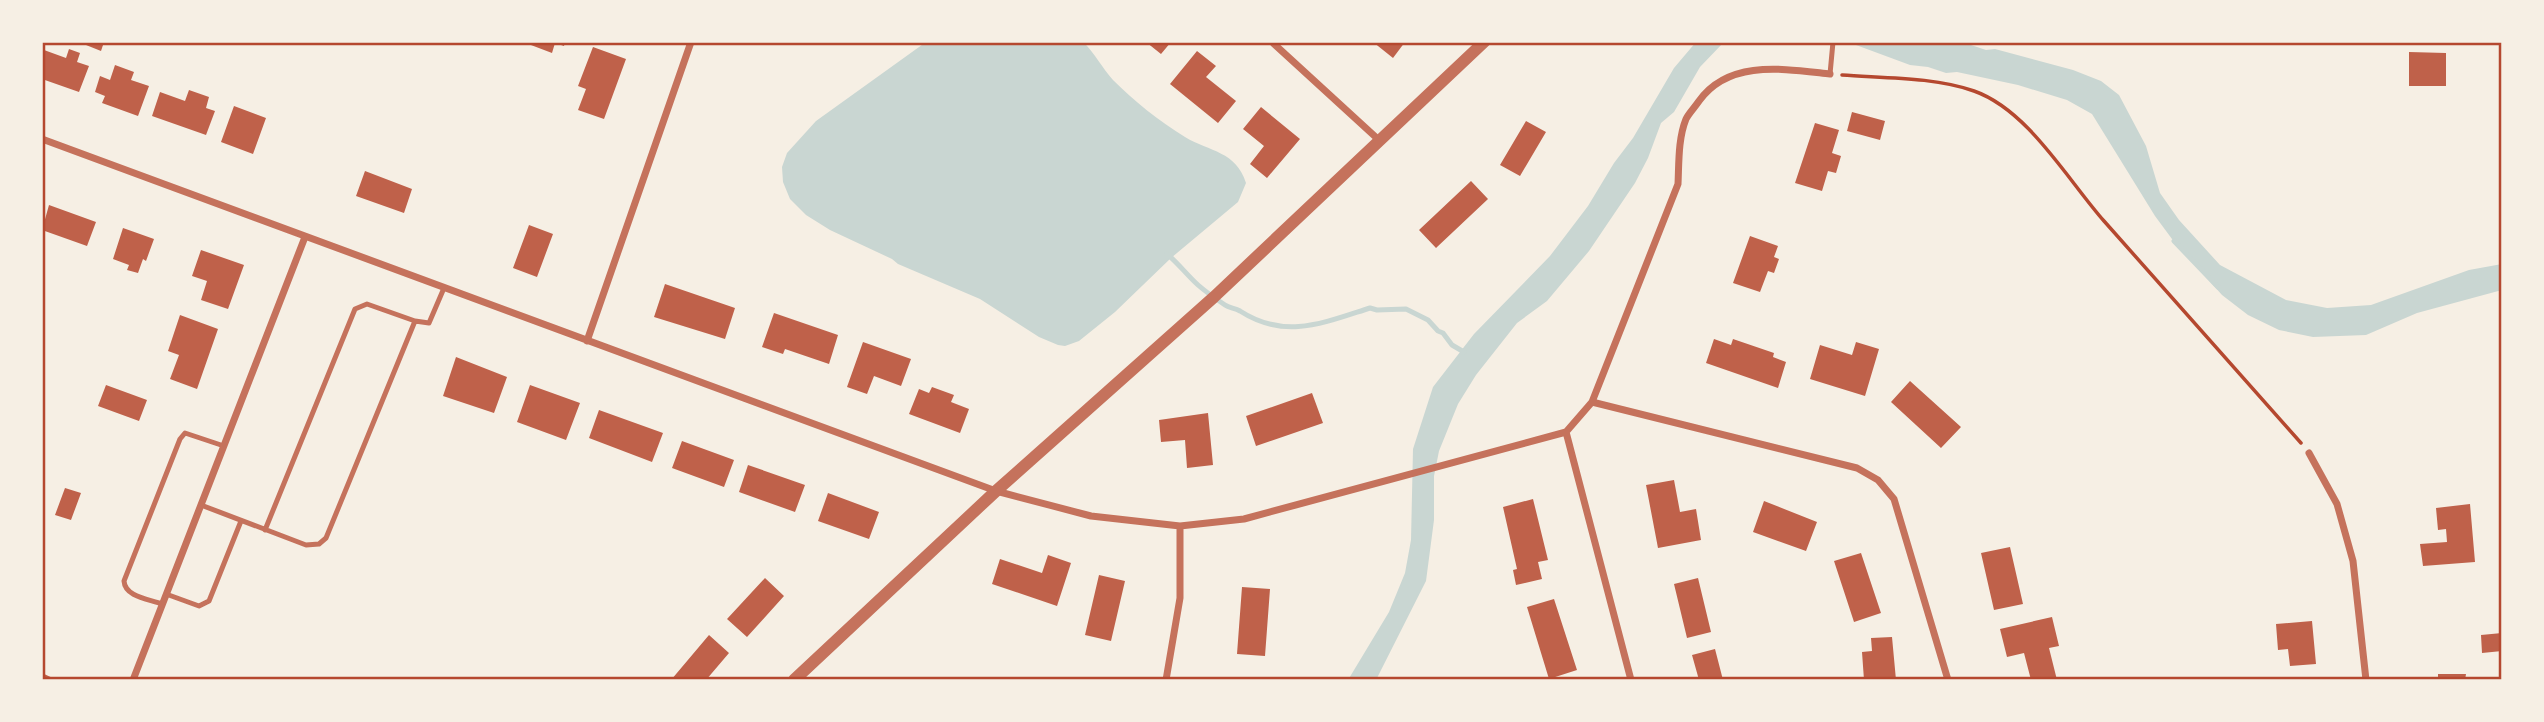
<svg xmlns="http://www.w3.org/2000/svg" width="2544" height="722" viewBox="0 0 2544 722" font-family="'Nunito Sans',sans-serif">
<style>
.water{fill:#c9d6d2}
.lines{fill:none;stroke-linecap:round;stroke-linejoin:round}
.stream{stroke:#c9d6d2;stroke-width:5}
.building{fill:#bf614a}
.path{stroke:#b5482f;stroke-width:3.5}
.service{stroke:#c5725c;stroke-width:5}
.minor{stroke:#c5725c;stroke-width:7}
.tertiary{stroke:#c5725c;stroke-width:12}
.neatline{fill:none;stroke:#b5482f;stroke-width:2.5}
</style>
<rect width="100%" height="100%" fill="#f6efe4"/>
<path class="water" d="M926,42H1083C1095,53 1102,68 1113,80C1134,101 1159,121 1185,137C1210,152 1236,151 1246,183L1238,202L1171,258L1115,312L1079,341L1065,346L1058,345L1039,337L980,299L898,264L892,259L830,230L806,215L790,199L783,182L782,167L787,153L816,121Z
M1696,42H1724L1700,67L1674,112L1661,123L1648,158L1635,183L1589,251L1547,301L1517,323L1476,375L1458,404L1439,451L1434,476V520L1426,581L1376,680H1348L1389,612L1405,573L1411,540L1413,449L1433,387L1474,334L1550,256L1588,206L1614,163L1633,138L1674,68Z
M1836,42H1948L1965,43L1986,50L1995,49L2073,70L2101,81L2119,95L2146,146L2160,193L2179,220L2220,265L2286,300L2327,308L2371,305L2469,270L2502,264V290L2417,313L2366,335L2313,337L2279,330L2248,315L2222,295L2172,239L2155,216L2092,114L2067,100L2018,85L1957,72L1946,73L1928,67L1910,65L1856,45Z"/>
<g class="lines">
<path class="stream" d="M2174,241L2218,287
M1167,254C1178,263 1187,275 1198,285C1206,292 1216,299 1225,305C1229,308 1235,308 1240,311C1285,340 1323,323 1370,308L1377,310L1406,309L1428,320L1438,331L1443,333L1452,345L1464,352"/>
</g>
<path class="building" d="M87,42H104L101,51L86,45Z
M523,42H565L564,46L555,43L552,53Z
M1146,42H1171L1161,54Z
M1373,42H1405L1393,58Z
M593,47L626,59L604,119L578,110L586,89L578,86Z
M69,49L80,53L77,62L89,66L79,92L42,79L44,50L66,58Z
M1197,51L1216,66L1206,77L1236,101L1218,123L1170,84Z
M2409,52L2446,53V86H2409Z
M115,65L134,72L131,80L149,86L138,116L102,103L105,96L95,92L100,76L110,80Z
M189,90L209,97L206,108L215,111L206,135L152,116L160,92L185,101Z
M234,106L266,118L253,154L221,142Z
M1261,107L1300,139L1267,178L1250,164L1264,146L1243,129Z
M1852,112L1885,121L1880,140L1847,131Z
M1526,121L1546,132L1520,176L1500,165Z
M1815,123L1839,130L1832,153L1841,156L1836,173L1828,171L1822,191L1795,183Z
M365,171L412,189L404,213L356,196Z
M1471,181L1488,199L1436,248L1419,230Z
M49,205L96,222L87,246L42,230Z
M529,225L553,234L537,277L513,268Z
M123,228L154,239L146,261L143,259L138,273L127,270L129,265L113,259Z
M1750,236L1778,246L1774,257L1779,259L1774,273L1768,271L1760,292L1733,283Z
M201,250L244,265L228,309L201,300L207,281L192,276Z
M665,284L735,308L725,339L654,317Z
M774,313L838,335L829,364L785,349L783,354L762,347Z
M180,315L218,329L197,389L170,379L179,355L168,351Z
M1714,339L1731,345L1733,339L1774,353L1773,357L1786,362L1778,388L1706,363Z
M863,342L911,359L901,386L874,376L867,394L847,387Z
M1856,342L1879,349L1865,396L1810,379L1820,345L1852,355Z
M456,357L507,377L494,413L443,396Z
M1910,381L1961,427L1941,448L1891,402Z
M106,385L147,400L139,421L98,406Z
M530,385L580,403L566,440L517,422Z
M932,387L954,395L951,402L969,409L960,433L909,414L919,389L929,393Z
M1312,393L1323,423L1256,446L1246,416Z
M599,410L663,433L652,462L589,438Z
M1208,413L1213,465L1187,468L1185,440L1161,442L1159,420Z
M682,441L734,460L724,487L672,468Z
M748,465L805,485L795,512L739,492Z
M1674,480L1680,512L1696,509L1701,540L1658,548L1646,485Z
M65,488L81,493L71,520L55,515Z
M828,493L879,512L869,539L818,521Z
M1533,499L1548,560L1538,562L1542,579L1516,585L1513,570L1517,569L1503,507Z
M1764,501L1817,522L1806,551L1753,532Z
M2470,504L2475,562L2423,566L2420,544L2447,542L2446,529L2438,530L2436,508Z
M2010,547L2023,604L1994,610L1981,553Z
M1861,553L1881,613L1854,622L1834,561Z
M1048,555L1071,563L1057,606L992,584L1000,559L1042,573Z
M1099,575L1125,581L1111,641L1085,635Z
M765,578L784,596L747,637L727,619Z
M1698,578L1711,632L1687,638L1674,584Z
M1242,587L1270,589L1265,656L1237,654Z
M1554,599L1577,670L1549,679L1527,607Z
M2052,617L2059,646L2049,648L2057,680H2031L2024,653L2007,657L2000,629Z
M2312,621L2316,664L2290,666L2288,649L2278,650L2276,624Z
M2502,633V651L2482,653L2481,635Z
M709,635L729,653L706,680H671Z
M1892,637L1896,680H1864L1862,652L1872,651L1871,638Z
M1715,649L1723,680H1699L1692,655Z
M42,673L57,680H42Z
M2438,674H2466L2465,680H2438Z"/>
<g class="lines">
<path class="path" d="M1842,75C1883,78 1935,77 1974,91C2028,110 2067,179 2104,221C2169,295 2235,369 2301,443"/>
<path class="service" d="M1830,74L1833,42
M201,505L306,545L319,544L326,538L415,321L429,323L444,288
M265,530L355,309L367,304L415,321
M166,594L199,606L209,601L241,521
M162,604C149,599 125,597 124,581L180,439L185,433L224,446"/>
<path class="minor" d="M1272,42L1380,141
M42,139L996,491L1091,516L1180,526L1244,519L1566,432L1592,402L1857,468L1878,480L1894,499L1948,680
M587,341L691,42
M1592,402L1678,184C1679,163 1678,139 1686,119C1689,113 1695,107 1699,101C1729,59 1784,69 1830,74
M1566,432L1631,680
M2309,453L2337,504L2353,561L2366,680
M133,680L305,237
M1166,680L1180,598V526"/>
<path class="tertiary" d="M794,680L996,491L1214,297L1484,42"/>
</g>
<rect width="2544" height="722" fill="none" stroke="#f6efe4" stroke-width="88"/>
<rect x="44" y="44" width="2456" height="634" class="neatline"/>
</svg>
